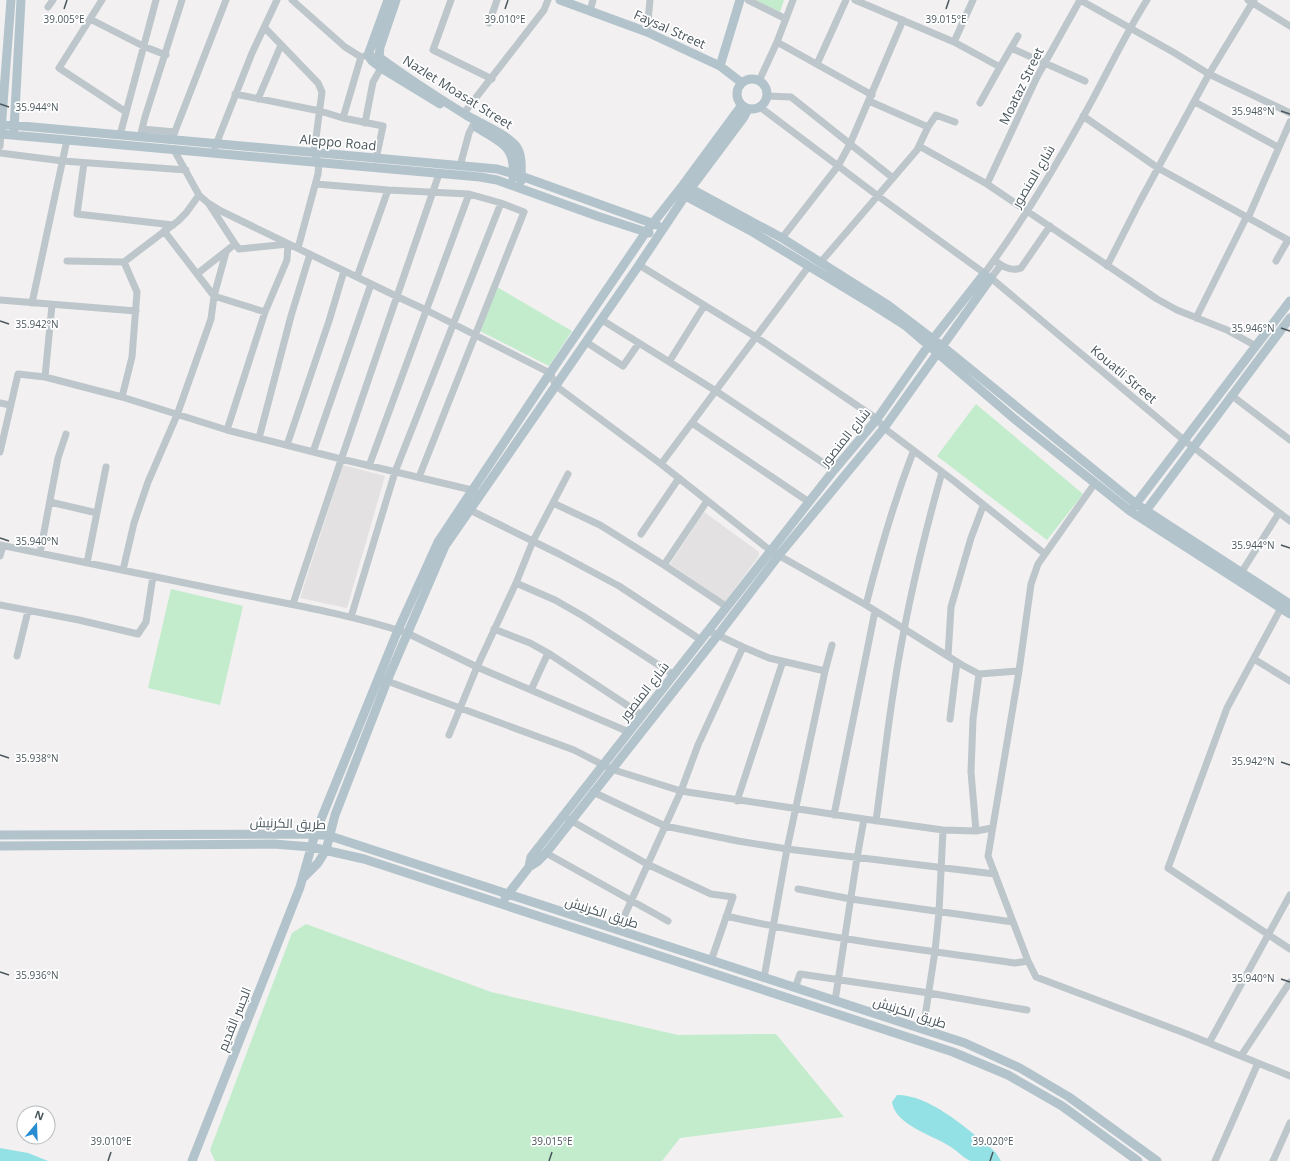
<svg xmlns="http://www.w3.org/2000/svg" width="1290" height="1161" viewBox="0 0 1290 1161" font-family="'Open Sans',Cairo,sans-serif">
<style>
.education{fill:#e3e1e1}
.green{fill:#c2eccc}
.water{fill:#93e0e5}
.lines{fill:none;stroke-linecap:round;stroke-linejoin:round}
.minor{stroke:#bdc6cb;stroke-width:7}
.major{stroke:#b2c3cc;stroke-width:9}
.ticks{fill:none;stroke:#49565c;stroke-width:1.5}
.labels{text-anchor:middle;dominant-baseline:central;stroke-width:3.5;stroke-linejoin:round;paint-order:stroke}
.street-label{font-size:13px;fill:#49565c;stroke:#fff}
.ticks-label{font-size:10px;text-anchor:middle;fill:#49565c;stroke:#fff;stroke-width:3.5;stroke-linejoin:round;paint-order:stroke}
</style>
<rect width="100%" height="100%" fill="#f2f0f0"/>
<path class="education" d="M343,465L385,476L347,608L300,598Z
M704,512L759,552V556L725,602L670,564Z"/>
<path class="green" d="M756,0H784L780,12Z
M497,287L572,331L549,366L480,331Z
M976,404L1083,494L1047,540L937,456Z
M171,589L243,606L220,705L148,688Z
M306,924L491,992L678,1035L776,1034L844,1117L680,1138L662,1161H215L210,1150L292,933Z"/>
<path class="water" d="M897,1095C930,1095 964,1127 989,1146L996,1153L1001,1161C994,1161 977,1161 971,1161C966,1160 956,1150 951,1147C933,1135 895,1125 892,1102Z
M0,1148L28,1153L48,1161H0Z"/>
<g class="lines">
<path class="minor" d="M102,0L59,68L126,112
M292,0L345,47L361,57L368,55L373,56
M451,0L433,50L492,79
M748,0L786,19
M855,0L954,42L1000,67
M1080,0L1173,52L1209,74L1290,113
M1248,0L1290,26
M48,7L53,0
M590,11L593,0
M90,19L143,46L166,55
M489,23L497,0
M265,28L318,83L322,92L314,153L319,163L318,174L298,248
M647,32L650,0
M777,42L872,95
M954,42L973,0
M1011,48L1085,81
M817,64L846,0
M759,81L777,42L793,0
M235,94L320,111L343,118L383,126L376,159
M767,96L791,97L893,178
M258,99L281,45
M869,101L928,127L936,115L955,122
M1195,102L1278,147
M980,103L1000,67L1018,36
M760,107L878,196L991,278L1185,441L1290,521
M464,113L544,10L548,0
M1083,116L1158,168L1290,241
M343,118L361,57
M365,123L373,82L381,68
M142,129L175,132
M120,135L156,0
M140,137L145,117L182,0
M172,139L226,0
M0,146L1,134
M919,146L987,184L1157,299L1177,310L1227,330L1256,346
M215,147L252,53L277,0
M174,150L199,195L208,203L221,211L398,297L426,310L550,373L556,386L661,464L771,551L866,605L962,665L979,674L1019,671
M0,153L63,161L186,170
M84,163L77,214L173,225
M460,166L469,133L473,125
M316,184L388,190L469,194L501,203L524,212L419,477
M987,184L1037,77L1080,0
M209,204L235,244L239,249L288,244L287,260L265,312L227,430
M782,238L838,166L850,144L903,20
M226,252L214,296L265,312
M994,260C1002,266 1011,272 1021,268L1050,226
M67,261L124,262
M1276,261L1288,240
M820,263L917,150L928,127
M639,265L756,337L877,419L884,428L954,481L1045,554
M1107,266L1139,203L1209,74L1254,0
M197,274L235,244
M984,274C1021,224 1053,171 1083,117C1105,78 1123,38 1147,0
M357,277L388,190
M991,278L1001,265
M0,300L136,311
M32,303L67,140
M1196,318L1245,220L1248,218L1290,122
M602,320L716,391L834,470
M586,342L623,366L639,343
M669,362L704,306
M45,377L52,305
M1231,395L1290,440
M122,397L132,357L137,292L124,262L178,221L186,213L199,195
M0,403L10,405
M692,423L809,502
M259,438L291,316L310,254
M287,445L329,321L344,271
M0,452L18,374L45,377L122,397L227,430L341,459L472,490L475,493
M313,452L371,284
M661,464L809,266
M369,466L469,194
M1095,483L1038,564L1031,584L1019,671L988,856L1028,961L1036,977L1187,1034L1290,1076
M50,502L97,513
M553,503L600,525L664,565L727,607
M470,510L559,554L619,586L701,640
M641,534L679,478
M0,545C76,561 153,576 229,592C289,604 349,614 407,633L477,667L629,732
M40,553L58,458L66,434
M0,556L3,546
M87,563L106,467
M664,565L707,501
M123,570L134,523L148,482L177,415L211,319L214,296L164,231
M1241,573L1279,513
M516,583L555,600L583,616L674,675
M293,604C340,460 390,317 439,174
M0,605L79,620L138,634L146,622L153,576
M866,605C879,553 894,502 913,452
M1281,608L1227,708L1168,868L1290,949
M351,617L395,472L501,203
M494,629L530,643L548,653L642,715
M709,631L743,647L769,658L825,671
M17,656L28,611
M948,656L951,607L971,538L983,506
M1254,659L1290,681
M387,681L574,750L611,769L681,791L864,819L943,830L976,831L992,828
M531,690L548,653
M950,719L957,662
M449,735L477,667L516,583L533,541L568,474
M593,792L665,826L738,841L787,849L995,874
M737,801L783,661
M834,815L875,611
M563,816L647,864L711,894L733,897L711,961
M876,821C882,777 887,732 894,688C905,615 922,543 942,472
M976,831L971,772L973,719L979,674
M546,853L668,921
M798,889L851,899L1013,922
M726,916C821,938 919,949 1015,963L1028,961
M618,930L681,791L698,745L743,647
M764,978L787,849L825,671L832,645
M795,988L800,974L929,993L1027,1010
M835,1001L857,858L864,819
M923,1030L935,951L939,912L943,830
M1209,1043L1290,895
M1241,1056L1290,982
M1215,1161L1258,1063
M1273,1161L1290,1123"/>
<path class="major" d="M388,0L368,55L372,61L381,68L440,104
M396,0L380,47L379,57C406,77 437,97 466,115C480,123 506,134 516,146C523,155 521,170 521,181
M560,0L647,32L720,66L742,83
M720,66L740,0
M737 94a15 15 0 1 1 30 0a15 15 0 1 1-30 0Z
M0,124L497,169L521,176L657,225
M476,127C501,143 516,145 513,178
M1,130L11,0
M14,130L21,0
M0,134L480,177L497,180L597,216L649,233
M686,186L782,238L888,305L942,346L1136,504L1290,604
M680,193L751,231L873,305L906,326L1017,421L1130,511L1290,614
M1132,509L1290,301
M1142,516L1290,318
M0,835L315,834L330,836L965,1043L1020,1068L1069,1097L1157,1161
M0,846L274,844L311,847L364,859L953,1052L1008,1075L1062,1106L1138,1161
M529,867L537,862L546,853L718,635L779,555L884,428L991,278
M304,877L318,863L326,850L335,815L387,681L445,546L639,265L685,196L744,117L748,109
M505,898L529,867L531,857L834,470L877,419L933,339L984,274
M192,1161L300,887L315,834L398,630L438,542L550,373L646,232L683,185L742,105"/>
</g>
<path class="ticks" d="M64,9L67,0M505,9L508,0M946,9L949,0M0,104L9,107M1281,111L1290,114M0,321L9,324M1281,328L1290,331M0,538L9,541M1281,545L1290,548M0,755L9,758M1281,762L1290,765M0,972L9,975M1281,979L1290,982M108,1161L111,1152M549,1161L552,1152M990,1161L993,1152"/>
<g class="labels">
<g class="street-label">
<text transform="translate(670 29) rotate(24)">Faysal Street</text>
<text transform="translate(1021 86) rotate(-64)">Moataz Street</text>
<text transform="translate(458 92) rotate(32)">Nazlet Moasat Street</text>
<text transform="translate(338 142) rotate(5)">Aleppo Road</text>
<text transform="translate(1033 176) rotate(-59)">شارع المنصور</text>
<text transform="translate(1124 374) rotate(40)">Kouatli Street</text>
<text transform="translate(845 437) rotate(-51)">شارع المنصور</text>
<text transform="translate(644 691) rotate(-52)">شارع المنصور</text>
<text transform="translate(288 823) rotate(2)">طريق الكرنيش</text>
<text transform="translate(602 912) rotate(18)">طريق الكرنيش</text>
<text transform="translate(910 1012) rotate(18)">طريق الكرنيش</text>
<text transform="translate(234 1019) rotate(-68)">الجسر القديم</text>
</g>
</g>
<g class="ticks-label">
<text x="505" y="23">39.010°E</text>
<text x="946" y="23">39.015°E</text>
<text x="64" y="23">39.005°E</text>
<text x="37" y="111">35.944°N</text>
<text x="1253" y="115">35.948°N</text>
<text x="37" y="328">35.942°N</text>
<text x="1253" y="332">35.946°N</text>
<text x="37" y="545">35.940°N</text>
<text x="1253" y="549">35.944°N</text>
<text x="37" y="762">35.938°N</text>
<text x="1253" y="765">35.942°N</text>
<text x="37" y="979">35.936°N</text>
<text x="1253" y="982">35.940°N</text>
<text x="111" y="1145">39.010°E</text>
<text x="552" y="1145">39.015°E</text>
<text x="993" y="1145">39.020°E</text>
</g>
<g transform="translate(36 1125) rotate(19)"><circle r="19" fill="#ffffff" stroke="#b6bbbe"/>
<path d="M0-3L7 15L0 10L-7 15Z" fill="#288cd3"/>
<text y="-6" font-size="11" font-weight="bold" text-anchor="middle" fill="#49565c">N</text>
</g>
</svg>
